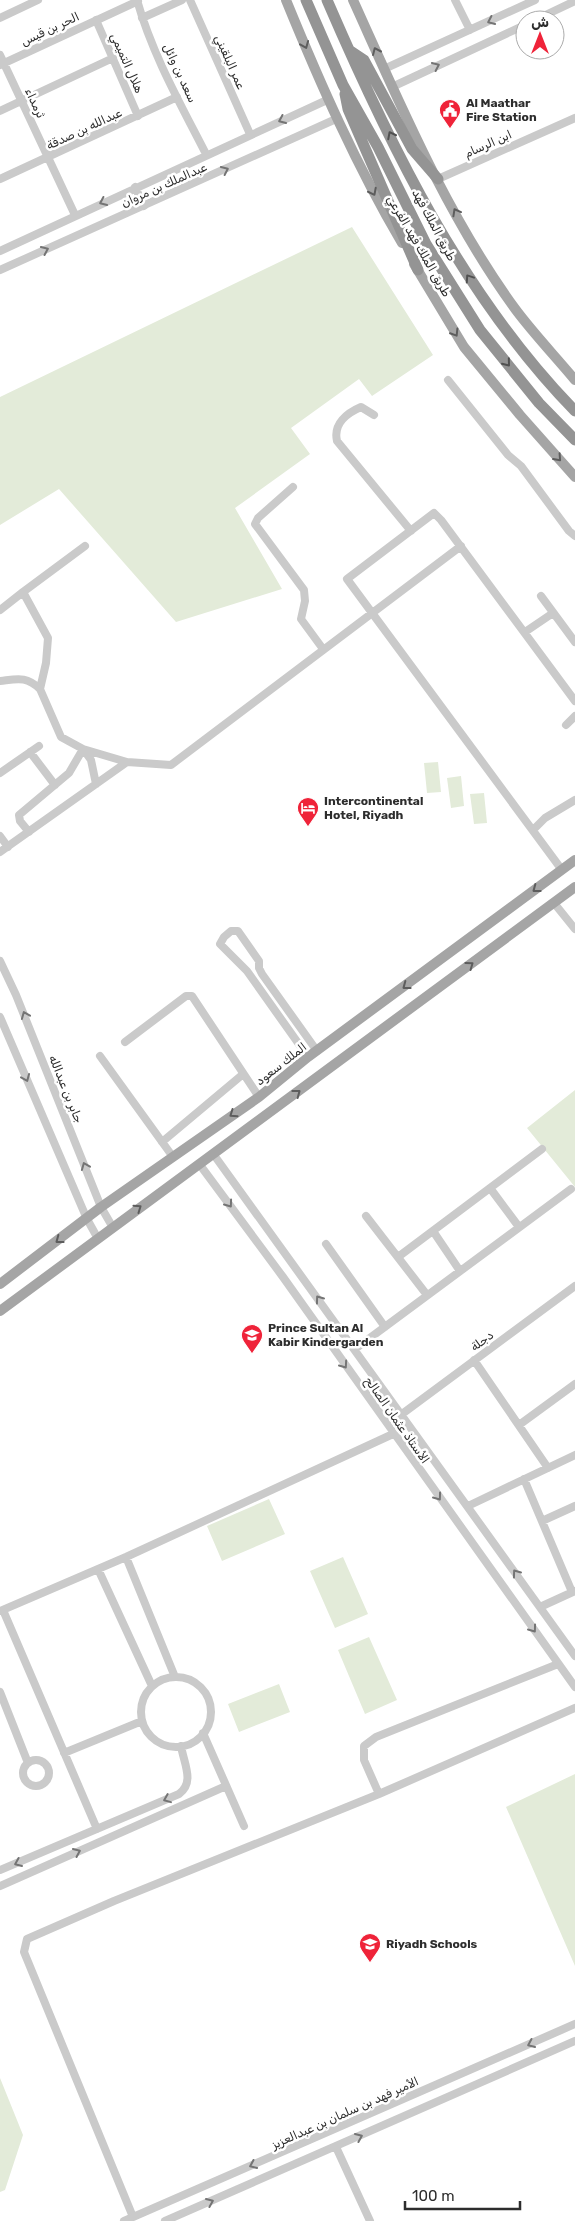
<svg xmlns="http://www.w3.org/2000/svg" width="575" height="2221" viewBox="0 0 575 2221" font-family="Rubik,Cairo,sans-serif">
<style>
.grass{fill:#e3ebd9}
.lines{fill:none;stroke-linecap:round;stroke-linejoin:round}
.minor{stroke:#cacaca;stroke-width:8}
.major{stroke:#a5a5a5;stroke-width:10}
.highway{stroke:#949494;stroke-width:11}
.oneway{stroke:#747474}
.oneway2{stroke:#5d5d5d}
.oneway3{stroke:#515151}
.labels{text-anchor:middle;dominant-baseline:central;stroke-width:5;stroke-linejoin:round;paint-order:stroke}
.street-label{font-size:12px;fill:#2d2d2d;stroke:#fff}
.poi-label{font-size:12px;font-weight:bold;fill:#2d2d2d;stroke:#fff;text-anchor:start}
</style>
<rect width="100%" height="100%" fill="#fff"/>
<path class="grass" d="M352,227L433,355L372,396L359,379L291,428L310,454L235,508L282,589L176,622L59,489L0,525V397Z
M438,762L441,792L427,793L424,763Z
M461,776L464,806L451,808L447,778Z
M484,793L487,823L474,824L470,794Z
M575,1090V1187L527,1128Z
M269,1499L285,1534L222,1561L207,1526Z
M343,1557L368,1614L335,1628L310,1571Z
M369,1637L397,1700L365,1714L338,1650Z
M279,1684L290,1712L239,1732L228,1704Z
M575,1774V1966L506,1807Z
M0,2078L23,2135L5,2190L0,2192Z"/>
<g class="lines">
<path class="minor" d="M137,0C152,54 181,105 206,154
M190,0L250,134
M455,0L470,30
M0,18L38,0
M142,18L182,0
M96,20L138,116
M535,20L575,1
M0,55L75,215
M0,65L138,1
M384,69L535,0
M392,87L525,25
M0,111L113,58
M0,179L177,97
M438,179L575,118
M135,187L144,206
M0,251L327,100
M0,270L336,119
M448,380L508,455L521,466L569,531L575,536
M374,415L361,407C347,413 333,424 337,441L411,531
M293,487L258,518L255,524L304,590L305,601L301,619L323,649
M85,546L23,592L48,638L46,663L40,689L61,737L83,749L127,762
M541,596L575,642
M0,610L23,592
M525,632L553,613
M0,681C18,679 26,676 40,689
M566,725L575,716
M30,752L55,785
M0,773L39,746
M534,829L545,818L575,800
M29,832L20,821L19,815L69,773L83,749L91,760L96,784
M0,836L8,847
M0,852L127,762L171,765L461,546
M562,870L347,579L434,513L441,520L575,701
M554,903L575,929
M0,961L16,995L101,1207L112,1226
M0,1017L87,1219L97,1237
M125,1042L186,996H192L259,1097
M100,1056L173,1157
M308,1057L247,971L220,944L224,937L231,931H238L259,961V968L262,974L317,1051
M162,1142L242,1075
M214,1155L575,1656
M200,1165L283,1277L575,1687
M490,1188L519,1227
M366,1216L427,1295
M433,1231L460,1271
M326,1244L385,1327
M398,1257L542,1149
M355,1349L571,1189
M474,1360L548,1468
M402,1414L575,1286
M519,1425L575,1384
M524,1479L572,1592
M468,1506L575,1455
M542,1521L575,1506
M126,1557L175,1677
M98,1569L152,1686
M540,1607L575,1591
M3,1610L97,1829
M0,1611L126,1557L393,1434
M141 1712a35 35 0 1 1 70 0a35 35 0 1 1-70 0Z
M0,1692L28,1763
M203,1733L244,1826
M64,1753L142,1721
M23 1773a13 13 0 1 1 26 0a13 13 0 1 1-26 0Z
M379,1794L364,1760V1746L376,1737L558,1664
M0,1870L179,1794C195,1782 184,1764 181,1746
M0,1886L226,1786
M336,2147L370,2221
M133,2217L24,1952L27,1939L114,1901L379,1794L575,1708
M124,2221L575,2024
M165,2221L575,2041"/>
<path class="major" d="M286,0C320,83 356,165 402,243
M353,0C401,106 447,216 516,310C534,334 555,356 575,380
M414,264L464,347L520,415L575,477
M0,1284L101,1207L259,1097L308,1057L575,860
M0,1311L575,887"/>
<path class="highway" d="M306,0L343,85L378,147L426,244L480,330L539,403L575,440
M327,0C390,146 463,296 575,411
M349,50L364,60L412,149L438,179
M345,94L348,109L418,270"/>
</g>
<defs><path id="oneway-chevron" d="M-2-3.5L2.5 0L-2 3.5" fill="none" stroke-width="1.6" stroke-linecap="round" stroke-linejoin="round" transform="scale(1.25)"/></defs>
<g class="oneway">
<use href="#oneway-chevron" transform="translate(491 21) rotate(155)"/>
<use href="#oneway-chevron" transform="translate(436 66) rotate(-25)"/>
<use href="#oneway-chevron" transform="translate(282 120) rotate(156)"/>
<use href="#oneway-chevron" transform="translate(225 170) rotate(-25)"/>
<use href="#oneway-chevron" transform="translate(103 202) rotate(155)"/>
<use href="#oneway-chevron" transform="translate(45 250) rotate(-24)"/>
<use href="#oneway-chevron" transform="translate(25 1015) rotate(-112)"/>
<use href="#oneway-chevron" transform="translate(26 1078) rotate(67)"/>
<use href="#oneway-chevron" transform="translate(85 1166) rotate(-112)"/>
<use href="#oneway-chevron" transform="translate(229 1204) rotate(54)"/>
<use href="#oneway-chevron" transform="translate(319 1299) rotate(-126)"/>
<use href="#oneway-chevron" transform="translate(344 1365) rotate(55)"/>
<use href="#oneway-chevron" transform="translate(438 1497) rotate(54)"/>
<use href="#oneway-chevron" transform="translate(516 1573) rotate(-126)"/>
<use href="#oneway-chevron" transform="translate(533 1629) rotate(54)"/>
<use href="#oneway-chevron" transform="translate(167 1799) rotate(158)"/>
<use href="#oneway-chevron" transform="translate(77 1852) rotate(-24)"/>
<use href="#oneway-chevron" transform="translate(18 1863) rotate(157)"/>
<use href="#oneway-chevron" transform="translate(531 2044) rotate(156)"/>
<use href="#oneway-chevron" transform="translate(359 2137) rotate(-23)"/>
<use href="#oneway-chevron" transform="translate(253 2165) rotate(156)"/>
<use href="#oneway-chevron" transform="translate(210 2202) rotate(-23)"/>
</g>
<g class="oneway2">
<use href="#oneway-chevron" transform="translate(305 45) rotate(68)"/>
<use href="#oneway-chevron" transform="translate(376 51) rotate(-114)"/>
<use href="#oneway-chevron" transform="translate(373 192) rotate(63)"/>
<use href="#oneway-chevron" transform="translate(456 212) rotate(-119)"/>
<use href="#oneway-chevron" transform="translate(455 333) rotate(58)"/>
<use href="#oneway-chevron" transform="translate(558 458) rotate(48)"/>
<use href="#oneway-chevron" transform="translate(536 889) rotate(143)"/>
<use href="#oneway-chevron" transform="translate(470 965) rotate(-36)"/>
<use href="#oneway-chevron" transform="translate(406 986) rotate(143)"/>
<use href="#oneway-chevron" transform="translate(297 1093) rotate(-37)"/>
<use href="#oneway-chevron" transform="translate(233 1114) rotate(145)"/>
<use href="#oneway-chevron" transform="translate(138 1208) rotate(-35)"/>
<use href="#oneway-chevron" transform="translate(59 1240) rotate(143)"/>
</g>
<g class="oneway3">
<use href="#oneway-chevron" transform="translate(391 135) rotate(-117)"/>
<use href="#oneway-chevron" transform="translate(469 278) rotate(-124)"/>
<use href="#oneway-chevron" transform="translate(507 363) rotate(51)"/>
</g>
<defs>
<g id="civic-pin" transform="scale(1.125)"><path d="M0 17L-7.5 6A9.5 9.5 0 1 1 7.5 6Z" fill="#ef2339" stroke="#fff"/><path d="M-.6-6.5H3V-4.5H.6V-3L4-1V1h2V6H-6V1h2V-1L-.6-3ZM-1.2 2.5V6h2.4V2.5Z" fill="#fff"/></g>
<g id="hotel-pin" transform="scale(1.125)"><path d="M0 17L-7.5 6A9.5 9.5 0 1 1 7.5 6Z" fill="#ef2339" stroke="#fff"/><path d="M-6-4.5h1.5V1H6V5H4.5V3h-9V5H-6ZM-4 0a1.8 1.8 0 1 1 3.6 0ZM.5 0V-2.5h3Q6-2.5 6 0Z" fill="#fff"/></g>
<g id="school-pin" transform="scale(1.125)"><path d="M0 17L-7.5 6A9.5 9.5 0 1 1 7.5 6Z" fill="#ef2339" stroke="#fff"/><path d="M0-5L7-2L0 1L-7-2ZM-4 1L0 2.5L4 1V4Q0 6-4 4Z" fill="#fff"/></g>
</defs>
<g fill-rule="evenodd">
<use href="#civic-pin" x="450" y="110"/>
<use href="#hotel-pin" x="308" y="808"/>
<use href="#school-pin" x="252" y="1335"/>
<use href="#school-pin" x="370" y="1944"/>
</g>
<g class="labels">
<g class="street-label">
<text transform="translate(50 29) rotate(-25)">الحر بن قيس</text>
<text transform="translate(230 62) rotate(66)">عمر البلقيني</text>
<text transform="translate(127 63) rotate(66)">هلال التميمي</text>
<text transform="translate(180 73) rotate(65)">سعد بن وائل</text>
<text transform="translate(35 103) rotate(65)">ثرمداء</text>
<text transform="translate(84 129) rotate(-25)">عبدالله بن صدقة</text>
<text transform="translate(488 144) rotate(-24)">ابن الرسام</text>
<text transform="translate(164 185) rotate(-24)">عبدالملك بن مروان</text>
<text transform="translate(434 225) rotate(62)">طريق الملك فهد</text>
<text transform="translate(419 246) rotate(60)">طريق الملك فهد الفرعي</text>
<text transform="translate(281 1064) rotate(-38)">الملك سعود</text>
<text transform="translate(66 1089) rotate(68)">جابر بن عبدالله</text>
<text transform="translate(482 1341) rotate(-36)">دجلة</text>
<text transform="translate(397 1420) rotate(55)">الأستاذ عثمان الصالح</text>
<text transform="translate(345 2113) rotate(-24)">الأمير فهد بن سلمان بن عبدالعزيز</text>
</g>
<g class="poi-label">
<text x="466" y="103">Al Maathar<tspan x="466" dy="14">Fire Station</tspan></text>
<text x="324" y="801">Intercontinental<tspan x="324" dy="14">Hotel, Riyadh</tspan></text>
<text x="268" y="1328">Prince Sultan Al<tspan x="268" dy="14">Kabir Kindergarden</tspan></text>
<text x="386" y="1944">Riyadh Schools</text>
</g>
</g>
<g transform="translate(540 35)"><circle r="24" fill="#ffffff" stroke="#ababab"/>
<path d="M0-4L9 19L0 12L-9 19Z" fill="#ef2339"/>
<text y="-8" font-size="14" font-weight="bold" text-anchor="middle" fill="#2d2d2d">ش</text>
</g>
<path d="M405 2201v8h115v-8" fill="none" stroke="#2d2d2d" stroke-width="2.5"/>
<text x="412" y="2201" font-size="15" fill="#2d2d2d" stroke="#ffffff" stroke-width="4" paint-order="stroke">100 m</text>
</svg>
